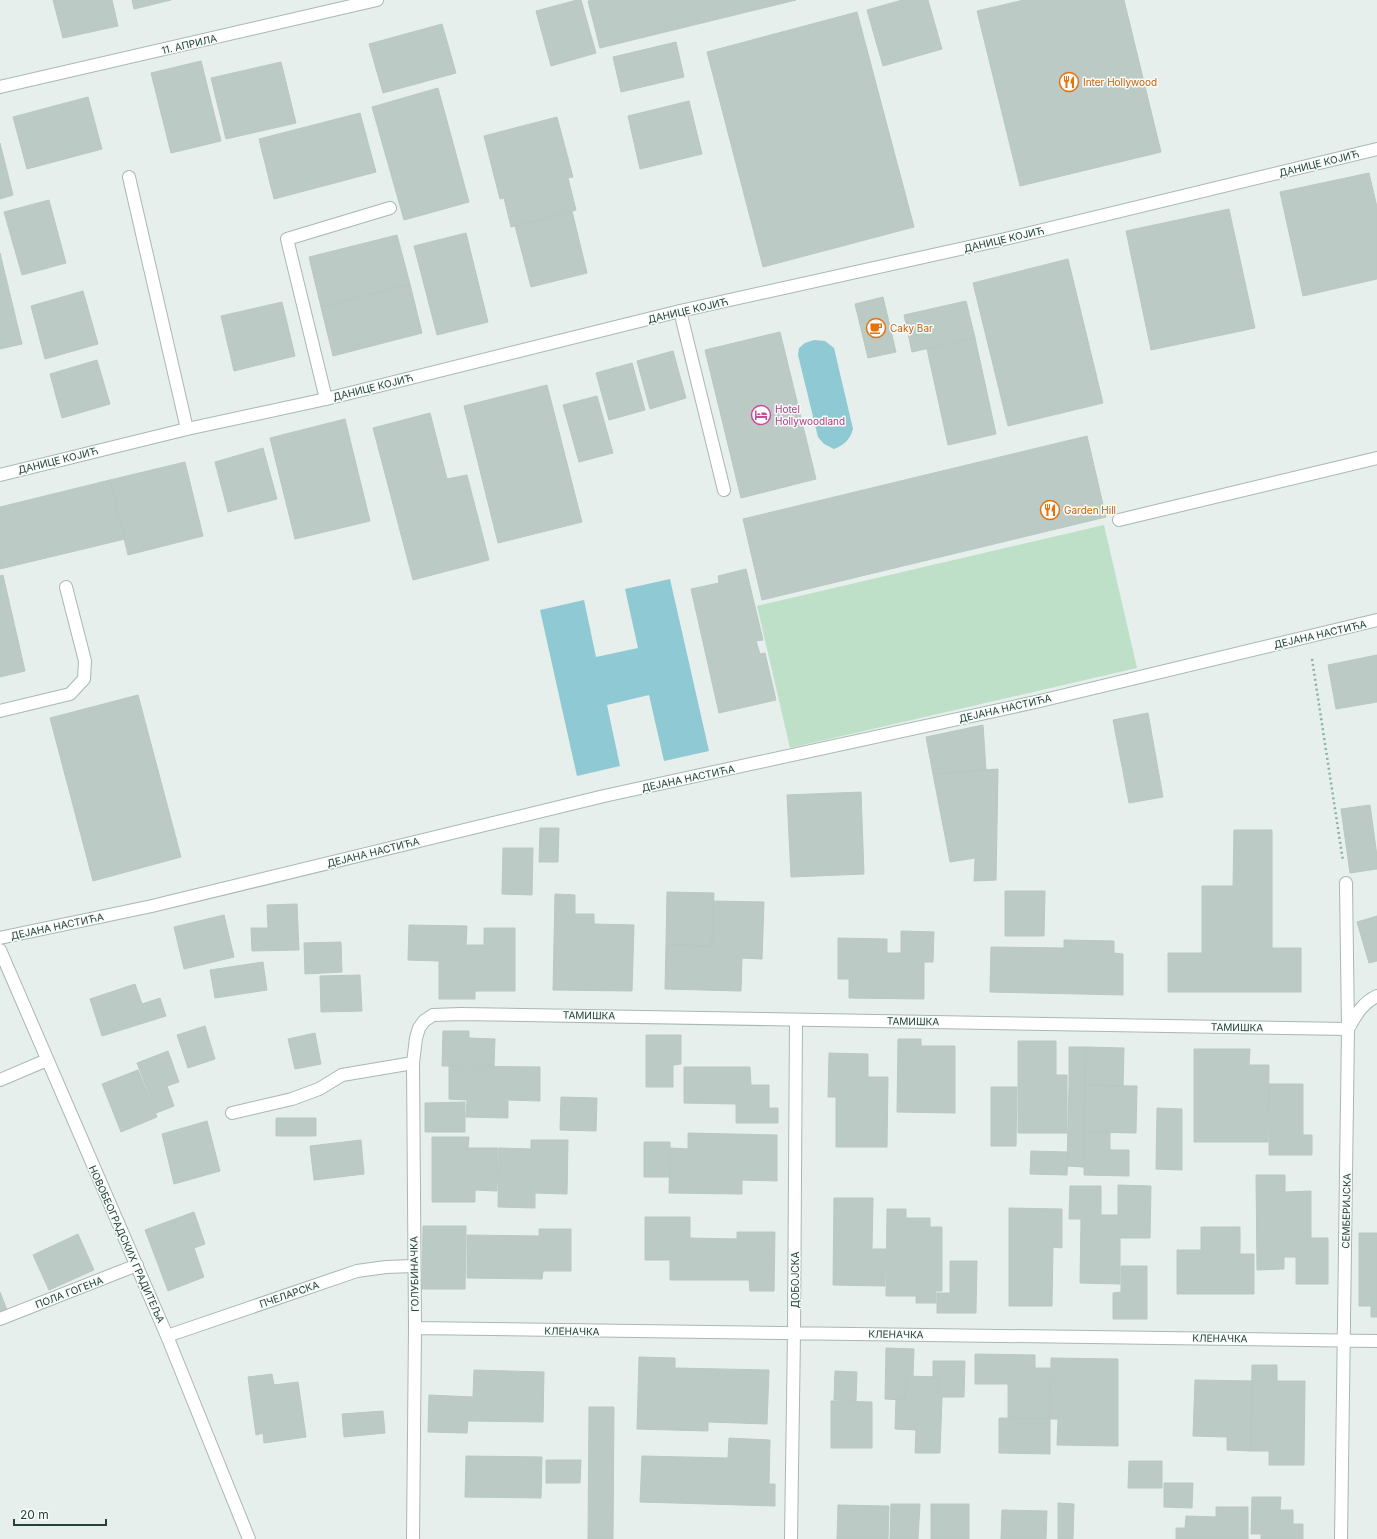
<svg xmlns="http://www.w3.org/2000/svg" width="1377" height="1539" viewBox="0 0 1377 1539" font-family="Inter,sans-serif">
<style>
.green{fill:#bfe0c8}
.water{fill:#8ec9d4}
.building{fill:#bbcac4;stroke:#b8c9c2}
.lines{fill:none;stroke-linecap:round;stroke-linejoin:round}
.service-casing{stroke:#a8b8b2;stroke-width:14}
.minor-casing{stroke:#a8b8b2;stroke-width:14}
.path{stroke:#86b3a5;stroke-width:2.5;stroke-dasharray:2 3;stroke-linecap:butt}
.service{stroke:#fff;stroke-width:12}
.minor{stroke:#fff;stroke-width:12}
.labels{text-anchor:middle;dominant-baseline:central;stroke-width:3;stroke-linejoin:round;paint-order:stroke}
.street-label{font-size:10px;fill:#24423a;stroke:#f7fbf9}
.food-label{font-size:10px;fill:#c56008;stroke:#f7fbf9;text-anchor:start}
.hotel-label{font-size:10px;fill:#b23c85;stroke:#f7fbf9;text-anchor:start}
</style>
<rect width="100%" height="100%" fill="#e6efeb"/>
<path class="green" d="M1104,525L1137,668L790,748L757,606Z"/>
<path class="water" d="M814,340L825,341L834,348L853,429C850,440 844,445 834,449L824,444L818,437L798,355L799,348L805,343Z
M670,579L709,751L664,761L649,695L607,705L620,766L577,776L540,610L584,600L596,657L638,648L625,589Z"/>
<path class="building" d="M53,0H112L118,26L63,38Z
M132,0H171L134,9Z
M577,0H581L596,53L551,66L536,11Z
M594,0H796L600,48L588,1Z
M902,0H928L942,49L883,66L867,10Z
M1024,0H1124L1161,152L1020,186L977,11Z
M857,12L914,227L763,267L707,52Z
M442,24L456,73L383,93L369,44Z
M676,42L684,77L621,92L613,57Z
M201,61L221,141L171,153L151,73Z
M281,62L296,123L226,139L211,78Z
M438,88L469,202L404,220L372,107Z
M88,97L102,149L27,169L13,117Z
M689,101L702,154L640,169L628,116Z
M360,113L376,172L274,199L259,139Z
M557,117L573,177L568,178L576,210L511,227L504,198L500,199L484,136Z
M0,143L13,195L0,199Z
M1369,173L1377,207V279L1303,296L1280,192Z
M49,200L66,263L22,275L4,212Z
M1229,209L1255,328L1151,350L1126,231Z
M572,211L587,273L531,287L515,226Z
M466,233L488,322L437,335L414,246Z
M397,235L410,284L321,307L309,257Z
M0,253L22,344L0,349Z
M1068,259L1103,403L1008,426L973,283Z
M410,284L422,333L333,356L321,307Z
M83,291L98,344L45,359L31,306Z
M883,297L896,352L868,358L855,304Z
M966,301L975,338L912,352L904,315Z
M282,302L295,356L234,371L221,316Z
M780,332L816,479L741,498L705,350Z
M975,338L996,434L948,445L927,349Z
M673,351L686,398L650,409L637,361Z
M97,360L110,404L62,418L50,374Z
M632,363L645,410L609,420L596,373Z
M547,385L582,522L498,543L464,406Z
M597,396L613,453L579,462L563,405Z
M430,413L447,479L467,475L489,560L413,580L373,428Z
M345,419L370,521L295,539L270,438Z
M1087,436L1106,517L762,600L743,519Z
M263,448L277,499L228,512L215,462Z
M185,462L203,536L128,555L110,480Z
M110,480L125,539L0,569V507Z
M746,569L763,640L756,641L760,654L765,653L776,700L719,713L691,589L719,583L718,576Z
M3,575L25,671L0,677V576Z
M1377,655V702L1336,709L1328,665Z
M138,695L181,857L93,881L50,718Z
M1148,713L1163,797L1129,803L1113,720Z
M983,725L986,770L933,774L926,737Z
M998,769L996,880L974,881L975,858L950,862L933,774Z
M861,792L864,874L791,877L787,795Z
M1370,805L1377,856V869L1350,873L1341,809Z
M540,828H559L558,862H539Z
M1234,830H1272V948H1301V992H1168V953H1202V886H1233Z
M503,848H533L532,895L502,894Z
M1005,891H1045L1044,936H1005Z
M667,892L714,893L712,946L666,945Z
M555,894L575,895V914H594V924L634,925L632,991L553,990Z
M713,901L764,902L762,959L742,958L741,991L665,989L666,945L712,946Z
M297,904L299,950L252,951L251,928H268L267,905Z
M224,915L234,957L184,969L174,927Z
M1377,916V961L1369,963L1357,922Z
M409,925L467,926L466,945H484V928H515V991H475V999H439V961L408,960Z
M901,931L934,932L933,962H924V999L849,998V979H838V938L887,939V953H901Z
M1064,940L1114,941V953L1123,954V995L990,992L991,947L1064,948Z
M341,942L342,972L305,974L304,943Z
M263,962L267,990L215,998L210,970Z
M360,975L362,1011L321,1012L320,976Z
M135,984L142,1004L160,998L166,1016L102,1036L90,999Z
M205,1026L215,1059L188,1068L177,1035Z
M443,1031H469V1038L495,1039L494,1066H442Z
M315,1033L321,1064L295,1069L288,1039Z
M646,1035H681V1064L673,1065V1087H646Z
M898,1039H921V1046H955V1113L897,1112Z
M1018,1041H1056V1075H1067V1133H1018Z
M1069,1047H1086L1085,1085H1069Z
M1086,1047L1124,1048L1123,1086L1085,1085Z
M1194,1049H1250L1249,1065H1269L1268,1142H1194Z
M168,1051L179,1082L167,1086L174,1106L156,1113L137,1063Z
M829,1053L868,1054V1077H888L887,1147H836V1097H828Z
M449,1066L540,1067V1101L508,1100V1118L466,1117L467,1100L449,1099Z
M684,1067H750L751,1085H769V1108H778V1123H736V1104L684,1103Z
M138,1070L157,1117L121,1132L102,1084Z
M1269,1084H1303V1135H1312V1155H1269Z
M1069,1085H1085L1084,1167L1067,1166Z
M1085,1085L1137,1086L1136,1133L1084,1132Z
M991,1087H1017L1016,1146H991Z
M561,1097L597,1098L596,1131L560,1130Z
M465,1102V1132H425V1103Z
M1157,1108L1182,1109V1170L1156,1169Z
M276,1118H316V1136H276Z
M207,1121L220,1171L174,1184L162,1134Z
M1084,1132H1110V1150H1129V1176L1084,1175Z
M688,1133L777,1135V1181L742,1180V1194L669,1193L670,1148L688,1149Z
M432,1137H469L468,1148H498L497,1191L475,1190V1202H432Z
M361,1140L364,1174L314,1180L310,1146Z
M531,1140H568L567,1194L535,1193V1208L498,1207L499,1148L531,1149Z
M644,1142H670V1177H644Z
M1031,1151L1068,1152L1067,1175L1030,1174Z
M1256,1175H1285V1192L1311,1191V1238H1328V1284H1296V1257H1284V1269L1257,1270Z
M1118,1185L1151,1186L1150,1238H1120V1284L1080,1283L1081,1219H1069L1070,1186H1101V1215H1118Z
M834,1198H873L872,1249H886L885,1286L833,1285Z
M1009,1208L1062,1209V1248L1053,1247L1052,1306H1009Z
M887,1209H906V1218H930V1227H942V1291H936V1303H916V1296H886Z
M194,1212L205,1244L194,1248L204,1277L168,1291L145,1230Z
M645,1217H690V1238L737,1239V1232H775L774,1291H750L749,1280H670V1260H645Z
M423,1226H466L465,1289H422Z
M1201,1227H1240V1254H1254V1294H1177V1250H1201Z
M539,1229H571V1271H543L542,1279L467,1278V1235L539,1236Z
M1359,1233H1377V1317H1371V1306H1359Z
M78,1234L94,1270L49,1290L33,1255Z
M950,1261H977L976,1313H937V1293H950Z
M1121,1266H1147V1319H1113V1293L1121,1292Z
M0,1292L7,1310L0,1313Z
M886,1348L914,1349L913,1377L906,1376L905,1400L885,1399Z
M975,1354L1035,1355V1368H1050V1419L1008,1418V1384H975Z
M639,1357L675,1358V1368L769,1370L767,1424L708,1422V1431L637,1429Z
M1051,1358L1118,1359V1446L1057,1445L1058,1419H1050Z
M933,1361H965L964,1397H937L938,1377H933Z
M1252,1365H1277V1381H1305L1304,1465H1269V1451H1251Z
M474,1370L544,1372L543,1422L468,1421L467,1433L428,1432L429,1395L473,1397Z
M835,1371L857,1372L856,1401L834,1400Z
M272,1374L274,1385L298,1382L306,1437L264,1443L263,1433L256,1435L248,1377Z
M906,1376L938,1377L937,1397H942L940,1453H915L916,1430L895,1429L896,1399L905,1400Z
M1195,1380L1252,1381L1251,1451L1227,1450V1437L1193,1436Z
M831,1401L872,1402V1448H831Z
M589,1407H614L613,1539H588Z
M383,1411L385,1433L344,1437L342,1414Z
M999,1418L1050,1419V1454L999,1453Z
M729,1438L770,1440L769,1484H775V1506L640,1502L642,1456L728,1458Z
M466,1456L542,1457L541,1498L465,1497Z
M546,1460H581L580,1483H546Z
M1129,1461H1162V1488H1128Z
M1164,1483H1193L1192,1508L1164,1507Z
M1252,1497H1281L1280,1510H1293V1524H1303V1539H1261V1534H1251Z
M1058,1503L1074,1504L1073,1539H1058Z
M891,1504H920L918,1539H890Z
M931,1504H969V1539H931Z
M838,1505L889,1506L888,1539H837Z
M1216,1507H1248V1539H1176V1528H1185L1186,1516L1216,1517Z
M1002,1510L1047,1511L1046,1539H1001Z"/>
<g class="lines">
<g class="service-casing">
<path id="service" d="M129,177L187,429
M680,311L724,490
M326,399L287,239L390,208
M1119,520L1377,458
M0,711L70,694L84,679L85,661L66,587
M1346,883L1348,1029
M232,1113L292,1099L319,1089L342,1075L413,1063"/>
</g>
<g class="minor-casing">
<path id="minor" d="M0,87L377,0
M0,475L187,429L326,399L680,311L1005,239L1377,149
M0,938L152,906L604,796L1040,701L1377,620
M0,950L167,1336L249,1539
M0,1080L47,1060
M0,1319L137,1265
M415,1328L1377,1341
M167,1336L357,1271L386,1267L414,1266
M413,1539L415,1328L413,1063L416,1038L419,1028L424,1021L433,1015L461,1014L1348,1029C1356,1015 1362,1003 1377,996
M791,1539L794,1333L796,1020
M1341,1539L1348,1029"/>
</g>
<path class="path" d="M1312,659L1343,861"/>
<use href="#service" class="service"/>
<use href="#minor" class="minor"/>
</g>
<defs>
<g id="restaurant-ring" transform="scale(1)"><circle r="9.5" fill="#f7fbf9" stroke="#e8710a" stroke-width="1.5"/><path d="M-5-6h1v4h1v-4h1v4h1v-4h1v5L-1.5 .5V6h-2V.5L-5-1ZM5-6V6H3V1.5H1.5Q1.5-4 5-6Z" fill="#e8710a"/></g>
<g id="cafe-ring" transform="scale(1)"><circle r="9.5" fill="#f7fbf9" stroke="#e8710a" stroke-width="1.5"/><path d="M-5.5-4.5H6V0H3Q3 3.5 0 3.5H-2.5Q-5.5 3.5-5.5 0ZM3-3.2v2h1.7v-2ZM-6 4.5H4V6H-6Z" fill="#e8710a"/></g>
<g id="hotel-ring" transform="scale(1)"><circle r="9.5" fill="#f7fbf9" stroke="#d1479c" stroke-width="1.5"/><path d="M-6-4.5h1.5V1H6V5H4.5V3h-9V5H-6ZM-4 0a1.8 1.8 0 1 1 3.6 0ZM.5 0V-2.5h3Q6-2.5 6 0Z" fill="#d1479c"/></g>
</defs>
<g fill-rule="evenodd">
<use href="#restaurant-ring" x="1069" y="82"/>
<use href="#cafe-ring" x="876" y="328"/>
<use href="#hotel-ring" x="761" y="415"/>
<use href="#restaurant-ring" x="1050" y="510"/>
</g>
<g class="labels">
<g class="street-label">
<text transform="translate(189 44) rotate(-13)">11. АПРИЛА</text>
<text transform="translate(1319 163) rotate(-14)">ДАНИЦЕ КОЈИЋ</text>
<text transform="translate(1004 239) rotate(-13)">ДАНИЦЕ КОЈИЋ</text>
<text transform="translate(688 310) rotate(-13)">ДАНИЦЕ КОЈИЋ</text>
<text transform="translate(373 387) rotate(-14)">ДАНИЦЕ КОЈИЋ</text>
<text transform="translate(58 460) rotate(-14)">ДАНИЦЕ КОЈИЋ</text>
<text transform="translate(1320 634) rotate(-13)">ДЕЈАНА НАСТИЋА</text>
<text transform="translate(1005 708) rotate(-13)">ДЕЈАНА НАСТИЋА</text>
<text transform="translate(688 778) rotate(-12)">ДЕЈАНА НАСТИЋА</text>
<text transform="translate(373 852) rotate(-14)">ДЕЈАНА НАСТИЋА</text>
<text transform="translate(57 926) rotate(-12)">ДЕЈАНА НАСТИЋА</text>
<text transform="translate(589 1015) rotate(1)">ТАМИШКА</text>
<text transform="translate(913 1021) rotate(1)">ТАМИШКА</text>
<text transform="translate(1237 1027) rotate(1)">ТАМИШКА</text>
<text transform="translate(1346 1211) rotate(-89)">СЕМБЕРИЈСКА</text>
<text transform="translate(127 1244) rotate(66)">НОВОБЕОГРАДСКИХ ГРАДИТЕЉА</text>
<text transform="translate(414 1274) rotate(-91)">ГОЛУБИНАЧКА</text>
<text transform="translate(795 1280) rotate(-90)">ДОБОЈСКА</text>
<text transform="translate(69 1292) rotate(-21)">ПОЛА ГОГЕНА</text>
<text transform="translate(289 1294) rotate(-19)">ПЧЕЛАРСКА</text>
<text transform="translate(572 1331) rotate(1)">КЛЕНАЧКА</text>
<text transform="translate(896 1334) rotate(1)">КЛЕНАЧКА</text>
<text transform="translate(1220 1338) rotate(1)">КЛЕНАЧКА</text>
</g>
<g class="food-label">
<text x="1083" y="82">Inter Hollywood</text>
<text x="890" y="328">Caky Bar</text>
<text x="1064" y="510">Garden Hill</text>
</g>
<g class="hotel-label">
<text x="775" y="409">Hotel<tspan x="775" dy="12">Hollywoodland</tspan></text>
</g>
</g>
<path d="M14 1519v6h92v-6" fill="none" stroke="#24423a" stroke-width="2"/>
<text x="20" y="1519" font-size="12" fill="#24423a" stroke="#f7fbf9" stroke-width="3" paint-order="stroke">20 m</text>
</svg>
